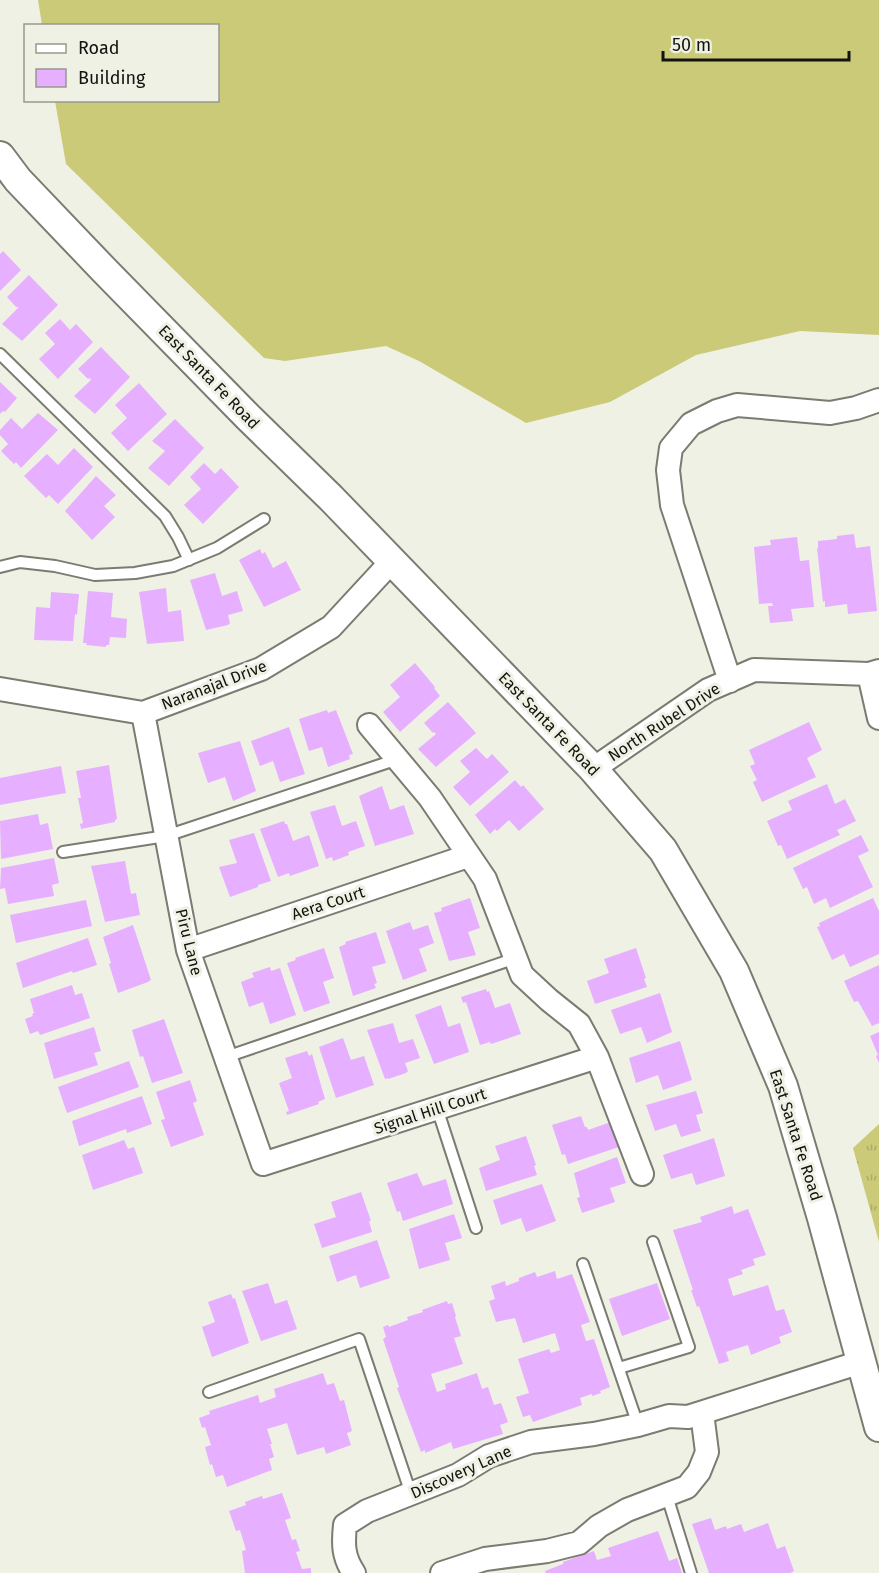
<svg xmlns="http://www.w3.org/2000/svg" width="879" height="1573" viewBox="0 0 879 1573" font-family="'Fira Sans',sans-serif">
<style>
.grass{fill:#caca78}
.park{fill:url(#park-tufts)}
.building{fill:#e6afff}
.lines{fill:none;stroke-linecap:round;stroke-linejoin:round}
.service-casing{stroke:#7b7b71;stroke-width:14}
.minor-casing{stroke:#7b7b71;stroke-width:26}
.tertiary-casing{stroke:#7b7b71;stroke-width:32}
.service{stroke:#fff;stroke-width:10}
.minor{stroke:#fff;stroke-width:22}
.tertiary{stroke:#fff;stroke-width:28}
.labels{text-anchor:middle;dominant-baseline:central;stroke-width:6;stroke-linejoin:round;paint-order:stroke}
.street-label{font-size:16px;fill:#13130f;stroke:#f0f1e5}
</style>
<defs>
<pattern id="park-tufts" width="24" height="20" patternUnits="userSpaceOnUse" patternTransform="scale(1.5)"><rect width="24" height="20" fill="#caca78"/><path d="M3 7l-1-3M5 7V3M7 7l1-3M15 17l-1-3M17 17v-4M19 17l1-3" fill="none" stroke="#adad67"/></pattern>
</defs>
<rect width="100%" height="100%" fill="#f0f1e5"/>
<path class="grass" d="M38,0H879V335L800,331L696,355L610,402L526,423L419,361L386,346L285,361L264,358L66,164L55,101L218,100V26L42,25Z"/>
<path class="park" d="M879,1124V1242L853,1148Z"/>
<path class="building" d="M3,251L21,270L0,291V254Z
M29,275L58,305L22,341L2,324L19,307H16L7,297Z
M60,319L70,330L76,324L93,342L58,379L39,359L55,344L45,333Z
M101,347L130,377L95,414L74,396L91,380L90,378L88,379L78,369Z
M0,382L17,398L5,412L3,411L0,414Z
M139,383L167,414L128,451L111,433L127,418L115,405Z
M38,413L58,430L21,468L16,462L14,464L1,451L8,444L0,435V430L11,418L22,429Z
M175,419L204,448L169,486L148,468L165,451L152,441Z
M74,448L93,467L58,504L49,495L46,498L24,476L47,454L58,465Z
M204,463L215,474L221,468L239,487L203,524L184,505L201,489L190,477Z
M96,476L116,495L104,506L115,517L92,540L65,511Z
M854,534L856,548L870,546L877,611L848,614L847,604L825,607V601L823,602L817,548H818V541L837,539V536Z
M797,537L800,561L809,560L814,607L791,609L793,621L770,623L768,606H773L772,603L759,604L754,547L771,545L770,540Z
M260,549L262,554L265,552L273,568L286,561L301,590L264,607L239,560Z
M215,573L222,596L237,591L243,611L228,615L230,623L228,625L206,630L190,580Z
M166,588L168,612L181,610L184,641L147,644L139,592Z
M88,591L113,593L111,617L127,619L126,638L110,637L109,645H106V647L86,645L87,643H83Z
M51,592L79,594L77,615L75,614L73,641L34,640L36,607L50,608Z
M415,663L435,687L434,688L440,696L400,732L383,712L400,697L390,685Z
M448,702L476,733L436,767L418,749L436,734L434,732L433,733L424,723Z
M327,710L328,713L336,710L353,754L349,755L350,759L328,767L322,747L309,751L299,719Z
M809,722L822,750L807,758L816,777L762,802L753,782L757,780L750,766L755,764L749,750Z
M289,727L305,774L280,782L273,761L260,766L251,741Z
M240,741L256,791L233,801L225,777L208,783L198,753Z
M476,748L487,759L492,754L509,772L470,806L453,787L470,772L460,761Z
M109,765L117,819L115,820V822L81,829L80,824L83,823L78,798H81L76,771Z
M61,766L66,793L0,805V778Z
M515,780L521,787L523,785L544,809L519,831L509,820L497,831L495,829L490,834L475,815Z
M827,784L835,804L845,799L856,821L837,830L840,835L787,859L781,845L778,846L767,821L792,810L788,801Z
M382,786L390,810L404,805L414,834L375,846L359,796Z
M335,805L342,826L356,821L365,846L348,852L349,855L333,861L332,857L326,859L310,812Z
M38,814L40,825L48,823L53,849L1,859L0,821Z
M284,821L285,824H287L293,841L309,835L319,866L290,876L289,873L278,877L260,829Z
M254,833L271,881L258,885V887L230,897L219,867L237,863L229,840Z
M861,835L869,851L858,856L873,887L830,908L826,898L814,904L807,887L803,889L793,868Z
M54,858L59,883L52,885L54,896L8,904L5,888L0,889L1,868Z
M125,861L131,894L136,893L140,915L105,922L91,866Z
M470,898L480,928L468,932L476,955L449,961L434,913L442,911L441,908Z
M873,898L879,911V954L850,967L844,954L832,960L817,927L820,926L819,923Z
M86,900L92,926L16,943L10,915Z
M410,922L413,930L428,925L434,943L419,949L427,971L403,980L386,931Z
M133,925L151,980L148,982L118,993L109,964L111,963L103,937Z
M376,932L386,963L372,967L377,983L374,984L376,988L353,996L339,947L346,944L345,942Z
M88,938L97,965L73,973L72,971L23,988L16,963Z
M324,948L334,978L323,982L330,1003L304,1012L287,963L296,960L295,958Z
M636,948L646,978L644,979L647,987L595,1004L587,981L609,973L604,959Z
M879,965V1023L872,1026L858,1001L854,1002L844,981Z
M270,967L271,971L280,968L296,1015L270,1024L263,1002L249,1007L241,982L254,977L252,973Z
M72,985L75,995L82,993L90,1018L40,1035L38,1031L30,1034L25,1019L33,1016L32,1014L34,1013L30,999Z
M486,989L487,992L489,991L495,1008L510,1003L521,1034L491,1044L490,1042L480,1045L466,1002L463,1003L461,997Z
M660,993L672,1032L647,1043L641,1027L620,1034L611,1010Z
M441,1005L448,1027L460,1023L469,1052L434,1064L415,1015Z
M164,1019L183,1073L152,1083L143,1056L140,1057L132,1030Z
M393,1023L399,1043L413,1039L420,1058L405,1063L408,1071L406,1073L388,1079V1078L385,1079L367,1030Z
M94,1027L101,1051L94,1053L98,1065L54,1079L44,1043Z
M879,1032V1063L876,1056L878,1055L870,1036Z
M343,1038L351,1060L364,1056L374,1085L336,1098L319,1047Z
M680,1041L692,1080L663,1090L658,1075L636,1083L629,1058Z
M307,1051L309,1056L312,1054L325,1099L318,1102L319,1104L287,1115L286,1112L289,1111L279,1083L292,1078L285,1058Z
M129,1061L139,1087L67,1113L58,1087Z
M190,1080L197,1101L193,1103L204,1135L171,1147L161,1120L165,1119L156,1092Z
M696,1091L703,1113L696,1115L701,1131L681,1137L676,1124L655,1131L646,1105Z
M142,1096L152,1124L127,1133L126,1129L79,1146L72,1121Z
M581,1116L585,1127H587L588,1130L611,1122L619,1147L568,1164L565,1154L562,1155L552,1125Z
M526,1136L536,1165L534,1166L537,1175L486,1191L479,1168L500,1160L495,1146Z
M714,1138L725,1176L696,1185L692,1173L671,1179L663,1155Z
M124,1140L128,1149L134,1147L143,1173L93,1190L82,1155Z
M617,1157L626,1183L610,1188L615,1202L582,1213L577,1198L580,1197L574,1173Z
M417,1173L423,1186L446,1179L453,1204L403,1221L400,1211L397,1212L387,1183Z
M542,1184L556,1221L526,1232L521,1218L501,1225L493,1200Z
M361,1192L371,1221H369L372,1232L322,1248L314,1224L336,1217L331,1202Z
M732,1206L734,1214L748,1209L766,1255L753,1259L755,1265L741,1270L743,1274L728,1279L733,1296L768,1285L776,1311L784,1309L792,1332L779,1337L781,1343L751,1355L748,1345L726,1352L729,1361L719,1364L699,1306L697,1307L691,1290H693L673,1230L702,1222L700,1217Z
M454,1214L462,1238L445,1243L450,1260L419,1269L409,1229Z
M377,1240L390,1278L360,1288L356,1275L337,1282L329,1256Z
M555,1271L557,1279L572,1274L590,1322L581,1325L586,1341L594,1339L610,1387L600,1391L601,1393L592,1396V1394L580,1398L582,1405L533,1422L530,1415L523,1417L516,1397L529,1393L518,1359L549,1349L551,1353L560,1350L555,1333L523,1343L515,1318L496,1322L489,1301L495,1299L491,1286L505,1281L506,1286L519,1281V1278L535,1272L537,1277Z
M268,1283L275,1304L287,1300L297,1329L261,1341L242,1291Z
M657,1283L670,1319L622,1336L609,1299Z
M231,1294L233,1299L235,1298L249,1343L212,1357L202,1327L215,1322L208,1302Z
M447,1301L448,1304L452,1303L456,1316L455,1317L461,1336L454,1338L463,1364L431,1374L437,1392L446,1389L445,1384L477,1373L482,1389L488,1387L494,1405L501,1403L508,1422L500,1425L503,1434L453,1449L451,1442L425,1453V1450L421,1452L397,1388L399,1387L383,1339L386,1337L383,1327L388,1325L389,1327L408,1320L407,1317L423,1312L422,1310Z
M323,1373L327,1385L334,1383L340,1401L344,1400L352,1431L347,1433L351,1445L326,1454L324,1447L297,1455L287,1423L267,1429L272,1444H270L274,1457L269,1459L272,1470L227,1487L223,1475L216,1477L212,1464L210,1465L205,1447L211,1445L205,1427L202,1428L199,1418L210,1414L209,1411L258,1395L260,1403L276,1397L274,1389Z
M282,1493L291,1518L285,1520L292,1540L296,1539L300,1551L296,1552L302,1569L311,1568V1573H245L242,1551L246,1550L240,1530L236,1531L229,1511L246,1505L245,1502L262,1496L263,1499Z
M711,1518L715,1530L726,1526L727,1529L741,1524L744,1532L768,1523L777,1549L785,1546L794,1571L790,1573H709L692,1524Z
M658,1531L669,1561L677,1558L682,1573H546L545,1571L563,1564V1562L594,1551L597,1560L611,1556L608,1548Z"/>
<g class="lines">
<g class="service-casing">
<path id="service" d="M0,354L165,516L178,537L189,560
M0,567L20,562L55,566L95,575L135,573L173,566L217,548L264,519
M63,852L166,836L398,759
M226,1057L516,958
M437,1108L476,1228
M583,1264L638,1425
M619,1368L689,1347L653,1242
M209,1392L359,1339L411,1494
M667,1496L691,1573"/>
</g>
<g class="minor-casing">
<path id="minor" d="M869,674L879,718
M730,681L672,505L668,470L671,448L691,424L717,411L737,405L830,413L856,408L879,400
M0,689L143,713L261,669L331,627L392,561
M143,713L188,950L263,1164L597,1057
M369,725L430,798L485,879L522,975L549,1000L579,1024L597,1057L642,1174
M593,769L708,690L754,670L869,674L879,671
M188,950L468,856
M354,1573C343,1557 343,1544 345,1525L367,1511L458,1475L489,1456L531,1442L594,1434L638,1425L669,1416L688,1417L861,1362
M442,1573L485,1559L547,1551L579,1543L599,1526L627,1510L687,1487L699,1472L707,1452L702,1413"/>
</g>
<g class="tertiary-casing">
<path id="tertiary" d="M0,156L18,180L104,270L248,417L331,498L593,769L663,850L734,971L783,1086L822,1218L879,1427"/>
</g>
<use href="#service" class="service"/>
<use href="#minor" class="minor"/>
<use href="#tertiary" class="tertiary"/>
</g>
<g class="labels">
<g class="street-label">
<text transform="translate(209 377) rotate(46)">East Santa Fe Road</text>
<text transform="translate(214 685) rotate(-21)">Naranajal Drive</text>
<text transform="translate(664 722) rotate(-33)">North Rubel Drive</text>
<text transform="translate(549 724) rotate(46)">East Santa Fe Road</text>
<text transform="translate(328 903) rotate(-18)">Aera Court</text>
<text transform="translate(189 942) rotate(76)">Piru Lane</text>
<text transform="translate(430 1111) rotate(-18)">Signal Hill Court</text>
<text transform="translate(796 1135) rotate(72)">East Santa Fe Road</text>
<text transform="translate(461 1472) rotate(-24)">Discovery Lane</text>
</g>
</g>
<rect x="24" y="24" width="195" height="78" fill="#f0f1e5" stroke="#98988f" stroke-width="1.5"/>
<rect x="36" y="44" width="30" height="9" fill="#ffffff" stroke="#98988f" stroke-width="1.5"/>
<text x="78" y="54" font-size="18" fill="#13130f">Road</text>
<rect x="36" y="69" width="30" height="18" fill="#e6afff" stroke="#98988f" stroke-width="1.5"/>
<text x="78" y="84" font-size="18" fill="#13130f">Building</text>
<path d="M663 51v9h186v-9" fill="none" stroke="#13130f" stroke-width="3"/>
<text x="672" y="51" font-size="18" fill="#13130f" stroke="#f0f1e5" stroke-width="4.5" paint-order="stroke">50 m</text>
</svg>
